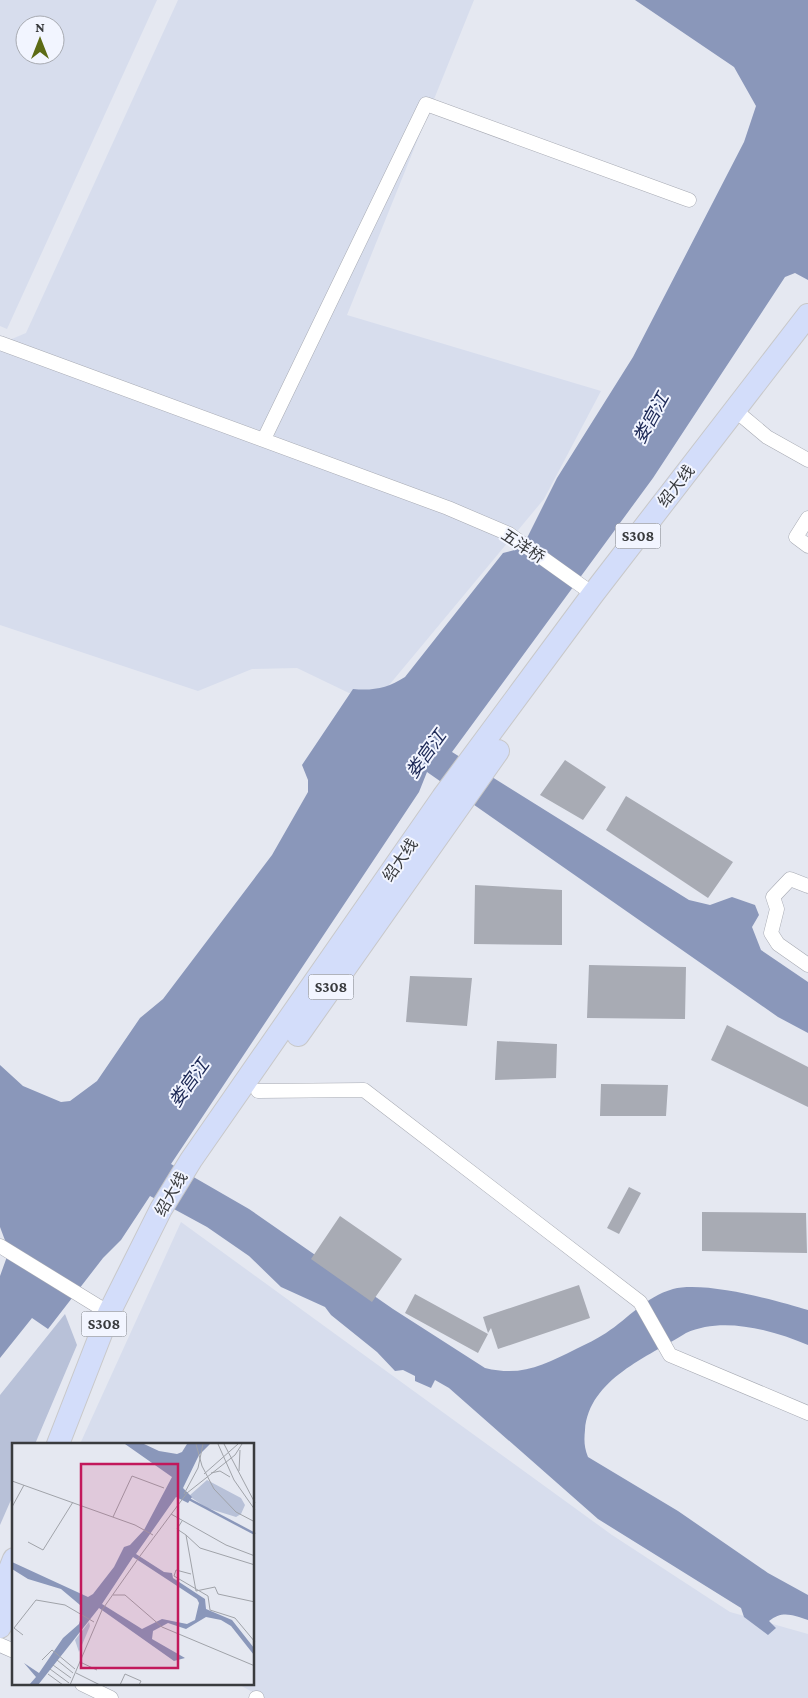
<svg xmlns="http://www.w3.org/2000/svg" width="808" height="1698" viewBox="0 0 808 1698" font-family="'Crimson Pro','Noto Sans SC',serif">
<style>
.built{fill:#d7dded;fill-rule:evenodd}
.green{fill:#b8c1d8}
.water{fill:#8a97ba}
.building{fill:#a8abb4}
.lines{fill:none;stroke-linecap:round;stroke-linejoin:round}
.street-casing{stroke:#a7aab3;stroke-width:15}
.primary-casing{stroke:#c8c8c9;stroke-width:24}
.street{stroke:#fff;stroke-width:14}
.primary{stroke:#d3ddfa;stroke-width:22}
.labels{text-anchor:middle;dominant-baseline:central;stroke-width:4;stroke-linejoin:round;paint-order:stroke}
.shield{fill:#f2f5ff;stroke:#707378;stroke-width:1}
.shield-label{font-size:15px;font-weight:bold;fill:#393b3e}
.street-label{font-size:16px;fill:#393b3e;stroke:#f2f5ff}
.water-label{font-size:18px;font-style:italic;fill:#1a2654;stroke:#f2f5ff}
.inset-river{fill:none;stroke:#8a97ba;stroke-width:2.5}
.inset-road{fill:none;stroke:#a0a3a9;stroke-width:1}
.view{fill:#c2185b;fill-opacity:0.15;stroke:#c2185b;stroke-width:2.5}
.inset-edge{fill:none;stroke:#393b3e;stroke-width:2.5}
</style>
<rect width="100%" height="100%" fill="#e5e8f1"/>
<path class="built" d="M0,0H157L7,329L0,326ZM25,25H55V55H25Z
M178,0H474L347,315L601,391L544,499L385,690L349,693L297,668L252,669L198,691L0,625V344L26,333Z
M181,1222L612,1535L730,1612L808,1634V1698H263L238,1684H254V1444H80Z"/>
<path class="green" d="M65,1314L77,1345L35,1444H14V1493L0,1525V1395Z"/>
<path class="water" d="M635,0H808V280L795,273L785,277L653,478L452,752L689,900L710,905L732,897L755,905L759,915L752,927L761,950L808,982V1033L778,1017L427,772L419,792L171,1164L249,1209L393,1309L485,1368C522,1377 544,1365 576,1349C586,1344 597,1339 606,1333C629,1318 645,1297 673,1289C705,1281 776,1300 808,1310V1345C772,1330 723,1316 686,1333C648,1357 589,1379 585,1430C584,1440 584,1447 588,1457L678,1511L768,1573L808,1595V1620C793,1615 782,1610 769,1621L776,1628L768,1635L744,1617L741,1608L598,1519L449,1388L435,1380L431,1388L415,1381V1376L403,1370L395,1371L377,1352L331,1315L325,1307L281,1287L249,1256L207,1227L150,1196L121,1240L103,1258L48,1329L32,1318L0,1358V1276L9,1251L0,1227V1065L23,1086L61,1102L70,1101L97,1081L140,1018L163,999L272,855L308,792V780L302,765L353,689C373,691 388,688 405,677L503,553L522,548L557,478L633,357L744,142L756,106L734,67Z"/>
<path class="building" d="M565,760L606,787L583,820L540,795Z
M626,796L733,862L708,898L606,830Z
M475,885L562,890V945L474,944Z
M589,965L686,967L685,1019L587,1018Z
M410,976L472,978L467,1026L406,1022Z
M727,1025L808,1067V1107L711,1060Z
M497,1041L557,1044L556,1078L495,1080Z
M601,1084L668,1085L666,1116H600Z
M629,1187L641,1193L619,1234L607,1228Z
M702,1212L806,1213L807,1253L702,1251Z
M340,1216L402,1259L372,1302L311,1259Z
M579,1285L590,1318L498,1349L491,1328L488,1333L483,1317Z
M415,1294L488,1334L478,1353L405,1313Z"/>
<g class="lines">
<g class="street-casing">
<path id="street" d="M0,343L448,508L509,534L593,594
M742,416L767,437L808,460
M264,439L426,104L689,200
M808,518L796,537L808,546
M808,886L790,879L773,897L777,909L771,933L778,944L808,965
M258,1091L364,1090L640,1302L670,1355L808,1413
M0,1246L109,1313
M0,1645L14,1651
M82,1684L111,1698
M256,1698H257"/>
</g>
<g class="primary-casing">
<path id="primary" d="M298,1035L498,751
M58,1444L109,1313L161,1209L191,1160L443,797L593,594L808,315
M0,1594L14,1559
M0,1627L14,1591"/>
</g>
<use href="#street" class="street"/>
<use href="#primary" class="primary"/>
</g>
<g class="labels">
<g class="shield">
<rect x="615.5" y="523.5" width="45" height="25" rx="4"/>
<rect x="308.5" y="974.5" width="45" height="25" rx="4"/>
<rect x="81.5" y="1311.5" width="45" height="25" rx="4"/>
</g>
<g class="shield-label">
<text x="638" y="536">S308</text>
<text x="331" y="987">S308</text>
<text x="104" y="1324">S308</text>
</g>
<g class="street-label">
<text transform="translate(676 486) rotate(-52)">绍大线</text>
<text transform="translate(523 546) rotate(33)">五洋桥</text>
<text transform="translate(400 860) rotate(-55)">绍大线</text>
<text transform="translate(171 1194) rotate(-60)">绍大线</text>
</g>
<g class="water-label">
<text transform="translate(651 418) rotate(-61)">娄宫江</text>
<text transform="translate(426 754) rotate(-54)">娄宫江</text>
<text transform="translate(189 1083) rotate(-54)">娄宫江</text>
</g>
</g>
<g transform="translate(12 1443)">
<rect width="242" height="242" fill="#e5e8f1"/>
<path d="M195,37L229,55L233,62L229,71L224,74L195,65L177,53ZM77,179L78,183L67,209L63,197Z" fill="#b8c1d8"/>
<path d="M113,1H132L147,8L165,11L170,9L175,1H198L187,12L171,45L180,54L176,60L164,54L124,111L152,129L160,130L161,135L193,156L194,166L220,177L242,205V212L219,183L209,177L194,174L174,186L156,180L141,188L140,196L173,215L162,218L87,165L26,242H17L24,234L12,220L27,230L51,195L67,181L70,171L68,162L49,146L16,136L0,126V119L76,154L81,151L102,124L112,104L118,102L132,87L160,34ZM121,114L185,156L187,160L183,177L175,181L150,176L130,186L90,161Z" fill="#8a97ba" fill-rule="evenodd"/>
<path class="inset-river" d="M175,55L243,91"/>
<path class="inset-road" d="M184,1L190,23L202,46L224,69L243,79M206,1L222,37L243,67M212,1L243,60M227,28L228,7M199,30L208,28L218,34M192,31L226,1M0,38L123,82L141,92M172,51L186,25L191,1M0,64L12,42M159,71L214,102L243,113M101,74L120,33L152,45M170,78L165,86L174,92L184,148L203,144L206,151L243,159M174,92L188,105L243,122M16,99L31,107L61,59M179,131L164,127L162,133L196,153L198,167L223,175L243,199M101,152H113L150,184L243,223M11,192L2,185L24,157L53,162L82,179M30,217L40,207L63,226M45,217L61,230M68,219L85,227M41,222L59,235M38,226L57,240M64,230L88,242M36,231L51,242M58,242L90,167L128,113L175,50L223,12L230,1M108,242L113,231L129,238L127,242"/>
<path class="view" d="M69,21H166V225H69Z"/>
<rect width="242" height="242" class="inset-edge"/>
</g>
<g transform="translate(40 40)"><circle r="24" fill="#f2f5ff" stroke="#a8abb2"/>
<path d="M0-4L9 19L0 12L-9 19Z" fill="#5c6b15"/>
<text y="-8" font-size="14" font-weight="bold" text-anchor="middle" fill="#393b3e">N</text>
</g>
</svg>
